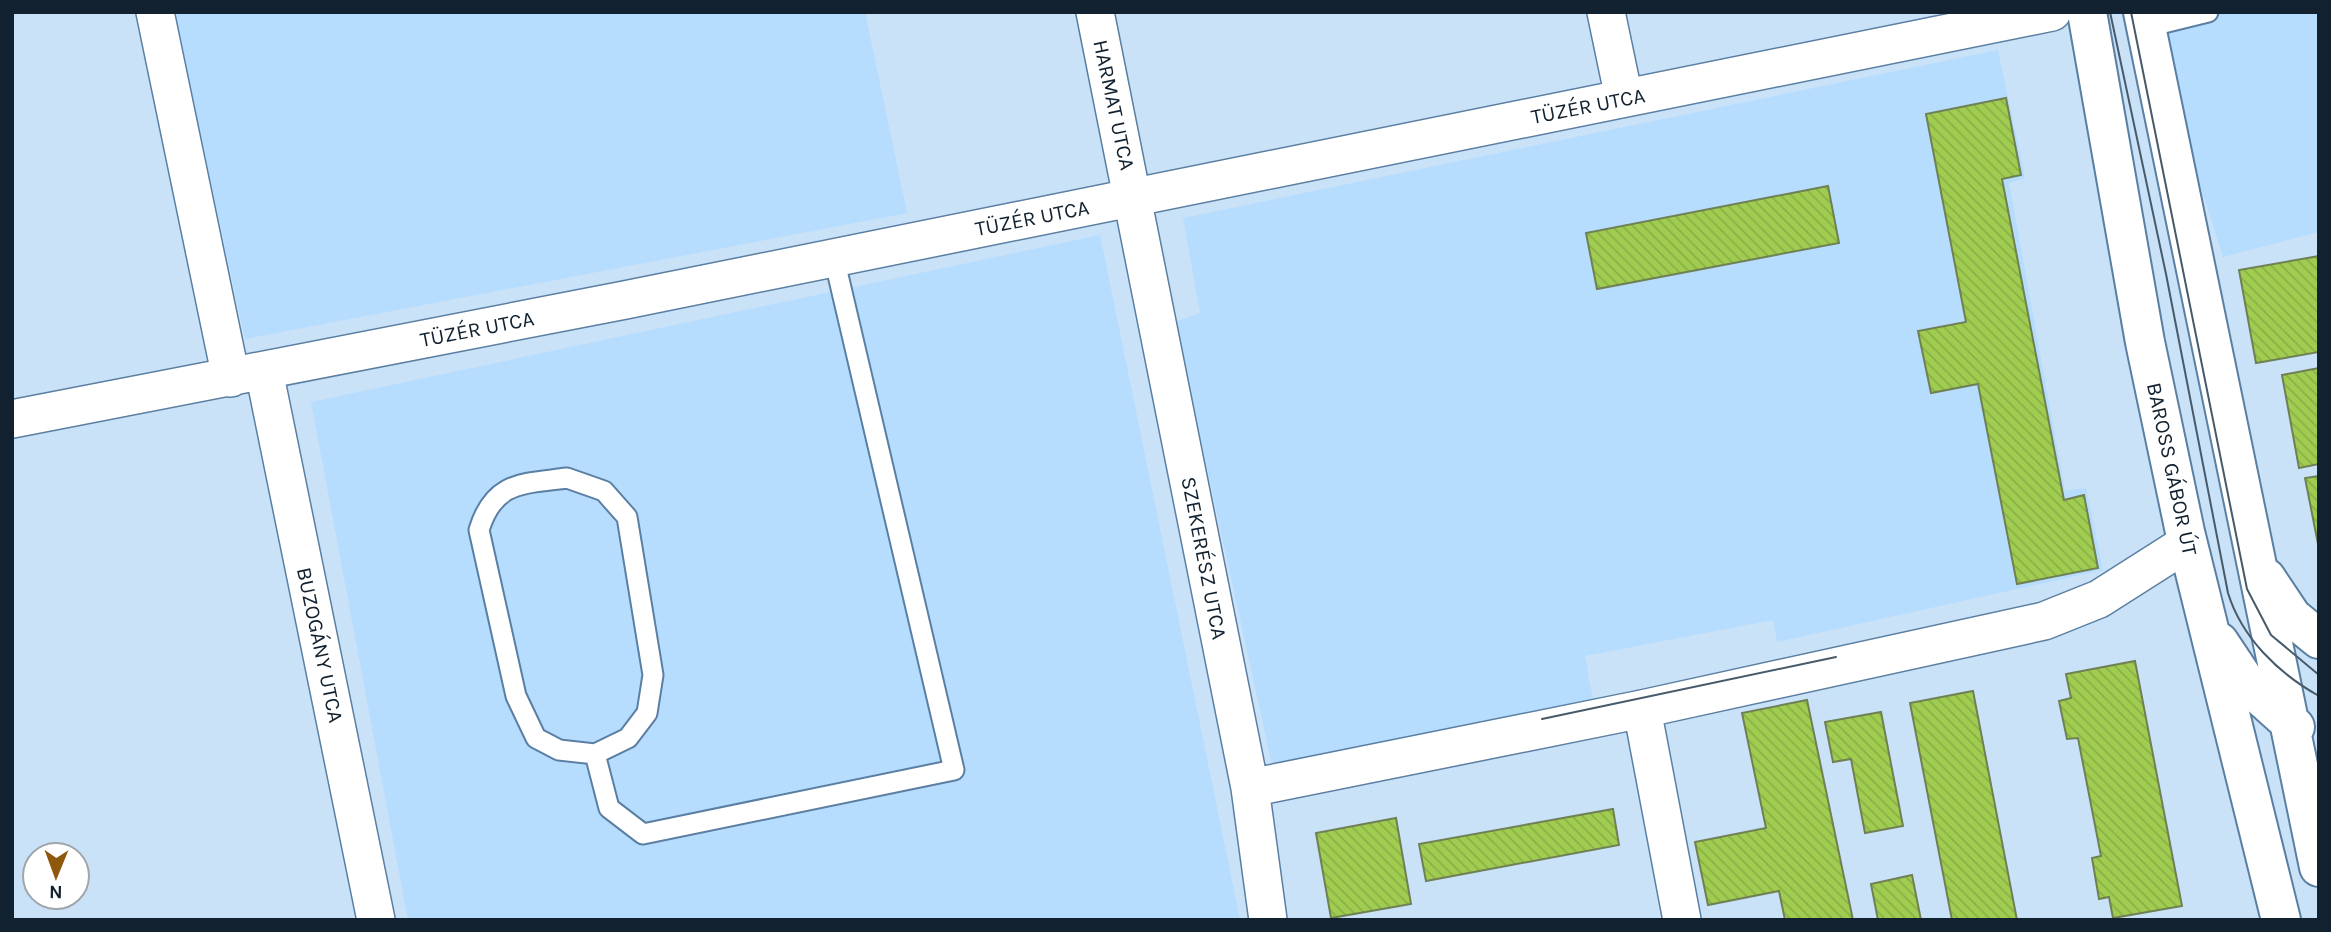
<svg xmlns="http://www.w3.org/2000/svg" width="2331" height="932" font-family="Karla,sans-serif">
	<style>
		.built { fill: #b6dcfe }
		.building { fill: url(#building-back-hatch); stroke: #6f8154; stroke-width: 2 }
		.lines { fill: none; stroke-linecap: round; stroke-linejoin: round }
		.lane-casing { stroke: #5a7fa2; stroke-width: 23 }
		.street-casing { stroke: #5a7fa2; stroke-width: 40 }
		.secondary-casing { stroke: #5a7fa2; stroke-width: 42 }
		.lane { stroke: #fff; stroke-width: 19 }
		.street { stroke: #fff; stroke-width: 37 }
		.secondary { stroke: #fff; stroke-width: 38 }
		.tram { stroke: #475a6a; stroke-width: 2 }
		.labels { text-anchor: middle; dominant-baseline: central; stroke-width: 7; stroke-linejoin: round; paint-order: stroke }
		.street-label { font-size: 21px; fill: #11212f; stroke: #fff }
	</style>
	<defs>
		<pattern id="building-back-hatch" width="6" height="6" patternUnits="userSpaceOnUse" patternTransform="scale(1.75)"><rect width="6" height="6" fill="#a0cd50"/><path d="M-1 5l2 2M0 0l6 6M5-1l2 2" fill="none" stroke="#89b046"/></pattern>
	</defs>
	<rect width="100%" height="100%" fill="#c9e2f8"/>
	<path class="built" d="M174,12H865L907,213L245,339Z
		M2145,12H2319V232L2223,257Z
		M1998,50L2025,178L2009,183L2065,491L2086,488L2103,570L1777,642L1773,620L1585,656L1593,700L1272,765L1175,322L1200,313L1183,218Z
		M1100,235L1240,920H408L311,402Z"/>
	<path class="building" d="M2006,98L2021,175L2002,179L2064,500L2084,495L2098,568L2017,584L1978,384L1931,393L1918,331L1966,322L1926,114Z
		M1828,186L1839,243L1597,289L1586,233Z
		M2319,256V352L2256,363L2239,270Z
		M2319,368V464L2299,468L2282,375Z
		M2319,476V549L2305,478Z
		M2135,661L2182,906L2113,918L2109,897L2099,899L2092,858L2101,856L2078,738L2067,739L2059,701L2071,698L2066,674Z
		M1973,691L2017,920H1952L1910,703Z
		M1807,700L1853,920H1785L1779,891L1708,905L1695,842L1766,828L1742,713Z
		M1881,712L1903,826L1865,833L1851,759L1833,762L1825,722Z
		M1613,809L1619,845L1426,881L1419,844Z
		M1396,818L1411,904L1331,918L1316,833Z
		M1912,875L1921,920H1878L1871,884Z"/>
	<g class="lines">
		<g class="lane-casing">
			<path id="lane" d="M2147,27L2208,12
				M567,478L604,491L627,517L653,675L647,713L628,738L595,754L559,750L536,738L516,696L479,530C494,481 522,484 567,478Z
				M595,754L609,808L643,834L954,770L834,258"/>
		</g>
		<g class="street-casing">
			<path id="street" d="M155,12L231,378
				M1095,12L1250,788L1268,920
				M1606,12L1624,98
				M264,371L376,920
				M12,419L625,300L2052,12
				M1642,709L1682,920
				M1250,788L1642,709L2044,621L2099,599L2187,543"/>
		</g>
		<g class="secondary-casing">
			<path id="secondary" d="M2087,12L2145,342L2185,532L2281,920
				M2143,12L2319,867
				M2266,578L2292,617L2319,639
				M2219,642L2247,684L2295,727"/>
		</g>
		<use href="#lane" class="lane"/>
		<use href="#street" class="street"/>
		<use href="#secondary" class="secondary"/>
		<path class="tram" d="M2110,12L2166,274L2228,593C2242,638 2278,673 2319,696
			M2131,12L2247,589L2271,635L2319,675
			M1542,719L1836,657"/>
	</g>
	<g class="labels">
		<g class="street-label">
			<text transform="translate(1114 105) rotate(78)">HARMAT UTCA</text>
			<text transform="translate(1588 106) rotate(-11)">TÜZÉR UTCA</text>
			<text transform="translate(1032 218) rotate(-11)">TÜZÉR UTCA</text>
			<text transform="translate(477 329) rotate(-11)">TÜZÉR UTCA</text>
			<text transform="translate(2172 469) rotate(78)">BAROSS GÁBOR ÚT</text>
			<text transform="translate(1204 558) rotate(79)">SZEKERÉSZ UTCA</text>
			<text transform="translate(320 645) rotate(78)">BUZOGÁNY UTCA</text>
		</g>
	</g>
	<rect width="2331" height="932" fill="none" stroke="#11212f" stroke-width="28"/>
	<g transform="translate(56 876) rotate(181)"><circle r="33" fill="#ffffff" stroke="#a0a6ac" stroke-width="2"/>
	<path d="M0-5L12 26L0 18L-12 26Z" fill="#8f580d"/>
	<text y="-10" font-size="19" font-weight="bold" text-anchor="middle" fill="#11212f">N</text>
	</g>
</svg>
